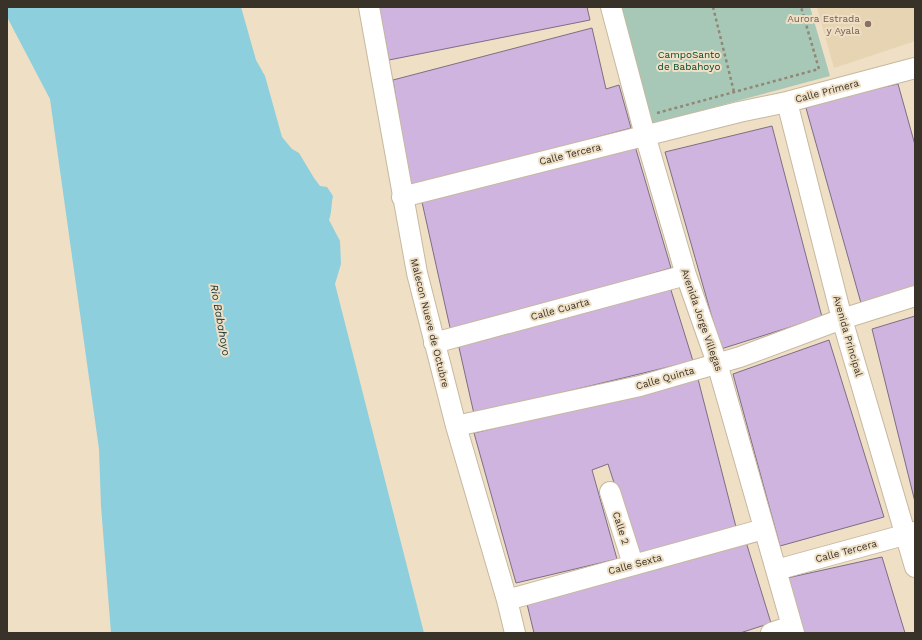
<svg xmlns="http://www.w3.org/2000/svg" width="922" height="640" font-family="'Work Sans',sans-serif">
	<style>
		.built { fill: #e6d4b3 }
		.green { fill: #a8c8b7 }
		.water { fill: #8dcfdc }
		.building { fill: #d0b4e0; stroke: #7c6e84 }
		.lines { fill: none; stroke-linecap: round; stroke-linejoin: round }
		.minor-casing { stroke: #c7b89f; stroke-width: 22 }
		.path { stroke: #918775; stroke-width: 2.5; stroke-dasharray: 3 3; stroke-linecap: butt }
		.minor { stroke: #fff; stroke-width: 20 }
		.education-dot { fill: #8d6e63; stroke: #eedfc5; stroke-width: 1.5 }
		.labels { text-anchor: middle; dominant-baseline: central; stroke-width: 4; stroke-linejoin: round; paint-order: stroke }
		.education-label { font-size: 10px; fill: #785e54; stroke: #eedfc5; text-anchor: end }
		.park-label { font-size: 10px; fill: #024a30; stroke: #eedfc5 }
		.street-label { font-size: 10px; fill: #383228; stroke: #eedfc5 }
		.water-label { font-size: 11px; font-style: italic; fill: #103137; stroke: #eedfc5 }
	</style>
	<rect width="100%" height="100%" fill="#eedfc5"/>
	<path class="built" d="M817,7H915V41L834,68Z"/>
	<path class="green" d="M619,7H810L830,76L651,124Z"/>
	<path class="water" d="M7,7H241L256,60L265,76L282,137L292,149L299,153L314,178L320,186L327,187L333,196C331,205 332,212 329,220L340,241L341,264L335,284L424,633H111L101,506L99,449L50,99L7,17Z"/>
	<path class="building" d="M379,7H587L590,20L389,60Z
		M592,28L606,89L619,85L631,128L410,188L393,80Z
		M898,84L915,145V286L861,303L806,108L832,98Z
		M772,126L822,317L721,349L665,152Z
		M635,146L671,268L451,332L422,202Z
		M670,287L693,361L474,414L458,343Z
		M915,316V502L872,329Z
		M829,340L884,517L780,546L733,374Z
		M698,379L736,527L637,554L608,464L592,470L617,559L516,583L474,433Z
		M746,542L771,623L740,633H534L527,604Z
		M882,557L905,633H803L787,578Z"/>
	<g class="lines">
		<g class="minor-casing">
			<path id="minor" d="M369,7L417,273L456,426L507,600L515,633
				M611,7L645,135L686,275L717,363L794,633
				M787,102L842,319L915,567
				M402,197L739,112L787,102L915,68
				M434,343L686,275
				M456,426L640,386L740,357L842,319L915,296
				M610,492L633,564
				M776,570L915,532
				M507,600L764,529
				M771,633L792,626"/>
		</g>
		<path class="path" d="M713,7L734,92
			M657,113L819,69L801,7"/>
		<use href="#minor" class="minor"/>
	</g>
	<circle class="education-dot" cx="868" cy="24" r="4"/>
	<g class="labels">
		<g class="education-label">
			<text x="860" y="18">Aurora Estrada<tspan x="860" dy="12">y Ayala</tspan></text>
		</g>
		<g class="park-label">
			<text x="689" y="54">CampoSanto<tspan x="689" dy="12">de Babahoyo</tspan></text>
		</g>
		<g class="street-label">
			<text transform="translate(827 91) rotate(-15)">Calle Primera</text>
			<text transform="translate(570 154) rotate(-14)">Calle Tercera</text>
			<text transform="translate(560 309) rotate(-15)">Calle Cuarta</text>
			<text transform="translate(702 320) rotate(71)">Avenida Jorge Villegas</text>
			<text transform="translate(430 323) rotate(76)">Malecon Nueve de Octubre</text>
			<text transform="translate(848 336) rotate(74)">Avenida Principal</text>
			<text transform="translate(665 378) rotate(-16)">Calle Quinta</text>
			<text transform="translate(621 528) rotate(72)">Calle 2</text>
			<text transform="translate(846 551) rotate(-15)">Calle Tercera</text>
			<text transform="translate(635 564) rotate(-15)">Calle Sexta</text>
		</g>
		<g class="water-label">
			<text transform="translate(220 320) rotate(80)">Rio Babahoyo</text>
		</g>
	</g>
	<rect width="922" height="640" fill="none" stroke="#383228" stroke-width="16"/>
</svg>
